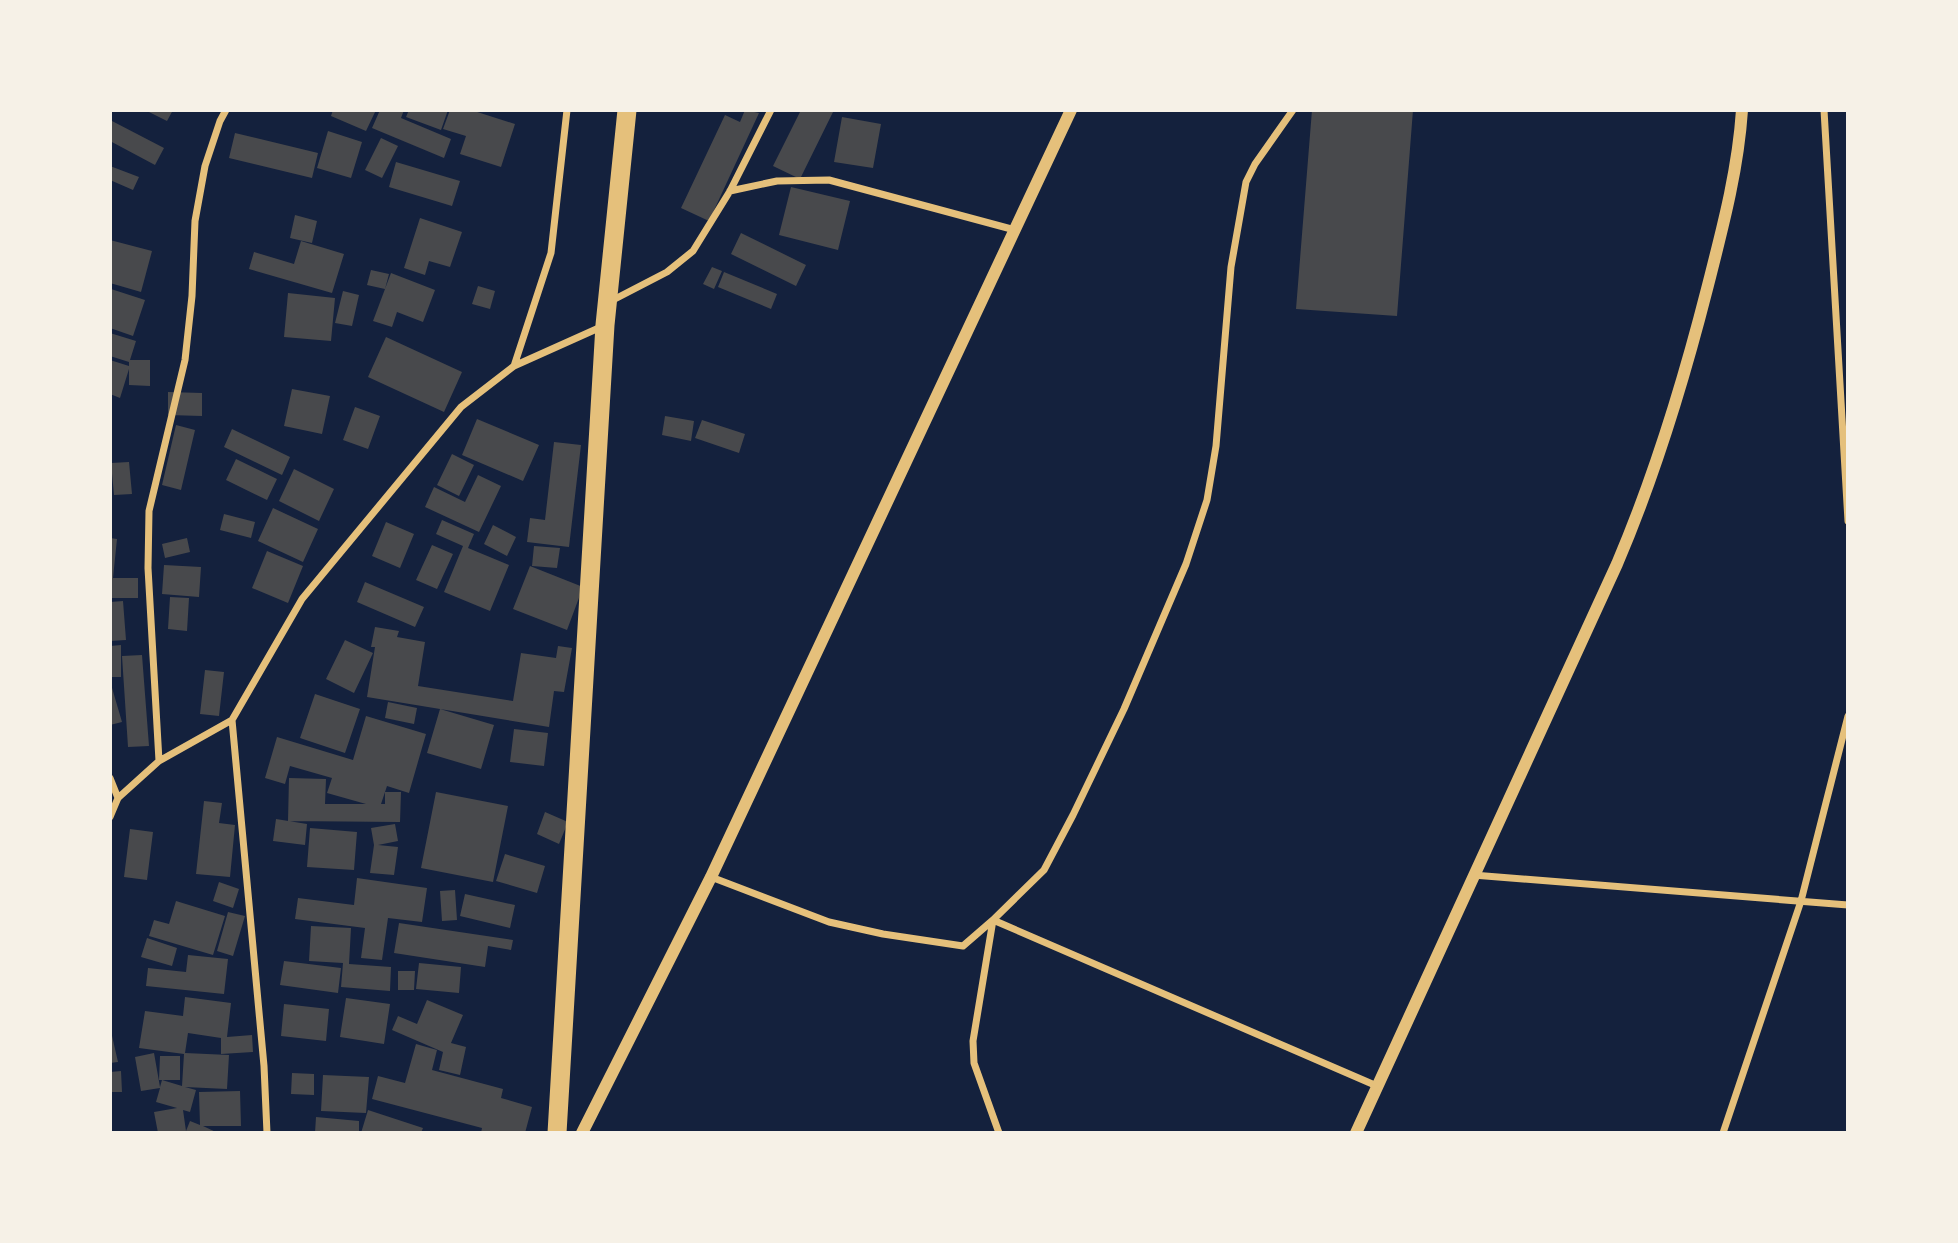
<svg xmlns="http://www.w3.org/2000/svg" width="1958" height="1243" font-family="'DM Sans',sans-serif">
	<style>
		.building { fill: #48494c }
		.lines { fill: none; stroke-linecap: round; stroke-linejoin: round }
		.minor { stroke: #e5c07b; stroke-width: 7 }
		.tertiary { stroke: #e5c07b; stroke-width: 12 }
		.trunk { stroke: #e5c07b; stroke-width: 19 }
	</style>
	<rect width="100%" height="100%" fill="#14213d"/>
	<path class="building" d="M145,110H173L167,121Z
		M333,110H376L366,131L331,116Z
		M380,110H404L401,118L451,139L444,158L372,128Z
		M409,110H448L441,130L406,117Z
		M450,110H471L515,124L501,167L460,154L466,136L443,129Z
		M745,110L759,113L709,221L681,208L725,115L740,122Z
		M801,110H829L833,112L800,179L773,166Z
		M1312,110H1413L1397,316L1296,309Z
		M842,117L881,124L873,168L834,162Z
		M112,121L164,148L155,165L110,141Z
		M328,131L362,142L351,178L317,168Z
		M235,133L318,153L312,178L229,158Z
		M381,138L398,146L382,178L365,170Z
		M396,162L460,181L452,206L389,187Z
		M110,166L139,177L133,190L110,180Z
		M791,187L850,201L838,250L779,235Z
		M295,215L317,221L312,243L290,238Z
		M420,218L462,232L450,267L429,261L425,275L404,268Z
		M741,233L806,265L796,286L731,254Z
		M110,240L152,251L141,292L110,283Z
		M301,241L344,254L332,293L249,269L254,252L294,264Z
		M712,267L722,271L714,289L703,284Z
		M371,270L389,274L385,289L367,285Z
		M724,272L777,294L771,309L718,287Z
		M391,273L435,290L423,322L397,312L392,327L373,321Z
		M478,286L495,291L490,309L472,304Z
		M111,289L145,300L133,336L110,328Z
		M343,291L359,295L352,326L335,323Z
		M288,293L335,298L331,341L284,337Z
		M110,333L136,341L130,360H150V386L129,385V369L120,398L110,394V360L129,366V362L110,356Z
		M386,337L462,372L444,412L368,377Z
		M292,389L330,396L322,434L284,426Z
		M168,392L202,393V416L168,415Z
		M355,407L380,416L368,449L343,440Z
		M665,416L694,421L691,441L662,435Z
		M477,419L539,445L523,481L462,455Z
		M702,420L745,434L739,453L695,438Z
		M176,425L195,430L181,490L162,485Z
		M232,429L290,457L282,475L224,447Z
		M554,442L581,445L569,547L527,542L530,518L545,520Z
		M452,454L474,465L459,496L437,485Z
		M236,459L277,479L267,500L226,480Z
		M129,462L132,494L114,495L111,463Z
		M294,469L334,489L319,521L279,501Z
		M478,475L501,486L479,532L425,507L434,487L465,502Z
		M273,508L318,529L303,562L258,541Z
		M224,514L255,522L251,538L220,530Z
		M442,520L474,534L468,548L509,565L490,611L444,592L463,546L436,534Z
		M386,522L414,534L400,568L372,556Z
		M493,525L516,537L507,556L484,544Z
		M110,538L117,539L113,578H138V598H110Z
		M187,538L190,552L165,558L162,544Z
		M432,545L453,554L437,589L416,580Z
		M534,546L560,548L557,568L532,566Z
		M267,551L303,566L288,603L252,588Z
		M164,565L201,567L199,597L162,594Z
		M530,566L583,587L567,630L513,609Z
		M365,582L424,607L415,627L357,602Z
		M170,597L189,598L187,631L168,629Z
		M123,601L126,640L110,641V602Z
		M375,627L399,631L397,637L425,642L418,686L513,701L521,653L556,658L558,646L572,648L564,692L554,691L549,727L367,697L375,647H371Z
		M345,640L373,653L354,693L326,679Z
		M121,645V677H110V646Z
		M142,655L149,746L128,747L122,656Z
		M205,670L224,672L219,716L200,714Z
		M110,681L122,722L110,725Z
		M315,694L360,709L345,753L300,738Z
		M388,702L417,708L414,724L385,718Z
		M440,709L494,725L481,769L427,753Z
		M366,716L426,734L409,793L387,786L381,804H385V792H401L400,822L288,821L289,778L326,779L325,804H366L327,793L332,778L290,766L285,784L265,778L277,737L353,760Z
		M514,729L548,733L544,766L510,762Z
		M436,792L508,806L493,882L421,868Z
		M204,801L222,803L219,823L235,825L230,877L196,874Z
		M545,812L568,822L559,844L537,834Z
		M276,819L307,824L305,845L273,841Z
		M395,824L398,841L378,845L398,847L394,875L370,873L374,845L371,828Z
		M310,828L357,832L354,870L307,867Z
		M130,829L153,832L147,880L124,877Z
		M505,854L545,866L537,893L496,881Z
		M357,878L427,888L422,922L388,918L382,960L361,958L365,928L295,919L298,898L354,905Z
		M219,882L239,889L233,908L213,901Z
		M455,890L457,920L442,921L440,891Z
		M465,894L515,905L510,928L460,916Z
		M176,901L225,916L213,955L149,936L154,920L169,924Z
		M228,912L245,916L233,956L217,951Z
		M399,923L513,940L511,950L488,946L485,967L394,953Z
		M311,926L351,928L349,964L391,967L390,991L341,987L343,963L309,961Z
		M147,938L177,948L172,966L141,957Z
		M188,955L228,959L224,994L146,986L148,968L186,972Z
		M284,961L341,968L338,993L280,985Z
		M419,963L461,967L459,993L416,989Z
		M398,971H415L414,990H398Z
		M185,997L231,1003L227,1037L252,1035L253,1052L221,1054V1038L188,1033L185,1053L229,1055L227,1089L185,1087L196,1090L190,1112L183,1110L186,1131L190,1121L200,1125L199,1092L240,1091L241,1126H203L218,1133H158L154,1112L177,1108L156,1102L160,1088L141,1091L135,1057L154,1053L160,1087L162,1080L182,1086L184,1054L139,1048L145,1011L183,1016Z
		M346,998L390,1004L384,1044L340,1037Z
		M427,1000L463,1015L451,1043L466,1047L460,1075L439,1070L443,1052L392,1030L398,1016L417,1024Z
		M284,1004L329,1009L326,1041L281,1036Z
		M110,1027L118,1062L110,1063Z
		M416,1044L437,1050L432,1070L503,1089L501,1098L532,1107L525,1133H481L482,1128L372,1099L378,1076L405,1083Z
		M160,1056H180V1080H159Z
		M121,1071L122,1092H110V1072Z
		M292,1073L314,1074V1095L291,1094Z
		M323,1075L369,1077L366,1113L321,1111Z
		M368,1110L423,1128L421,1133H361Z
		M316,1117L359,1121V1133H315Z"/>
	<g class="lines">
		<path class="minor" d="M1824,110L1848,521
			M730,191L777,181L829,180L1015,230
			M611,301L667,272L693,251L730,191L771,110
			M514,366L551,253L567,110
			M232,720L264,1066L267,1133
			M159,761L148,568L149,511L185,360L192,296L195,221L205,166L220,121L226,110
			M110,778L118,798
			M110,817L118,798L159,761L232,720L302,599L461,407L514,366L601,327
			M1473,875L1848,905
			M711,877L829,922L883,934L963,946L993,920L1377,1086
			M999,1133L974,1063L973,1041L993,920L1044,870L1073,815L1124,709L1186,564L1207,500L1216,446L1231,267L1246,182L1255,164L1293,110
			M1723,1133L1801,901L1848,716"/>
		<path class="tertiary" d="M582,1133L711,877L1071,110
			M1356,1133L1617,564C1655,475 1683,383 1707,289C1722,230 1738,171 1742,110"/>
		<path class="trunk" d="M557,1133L605,325L627,110"/>
	</g>
	<rect width="1958" height="1243" fill="none" stroke="#f6f1e7" stroke-width="224"/>
</svg>
